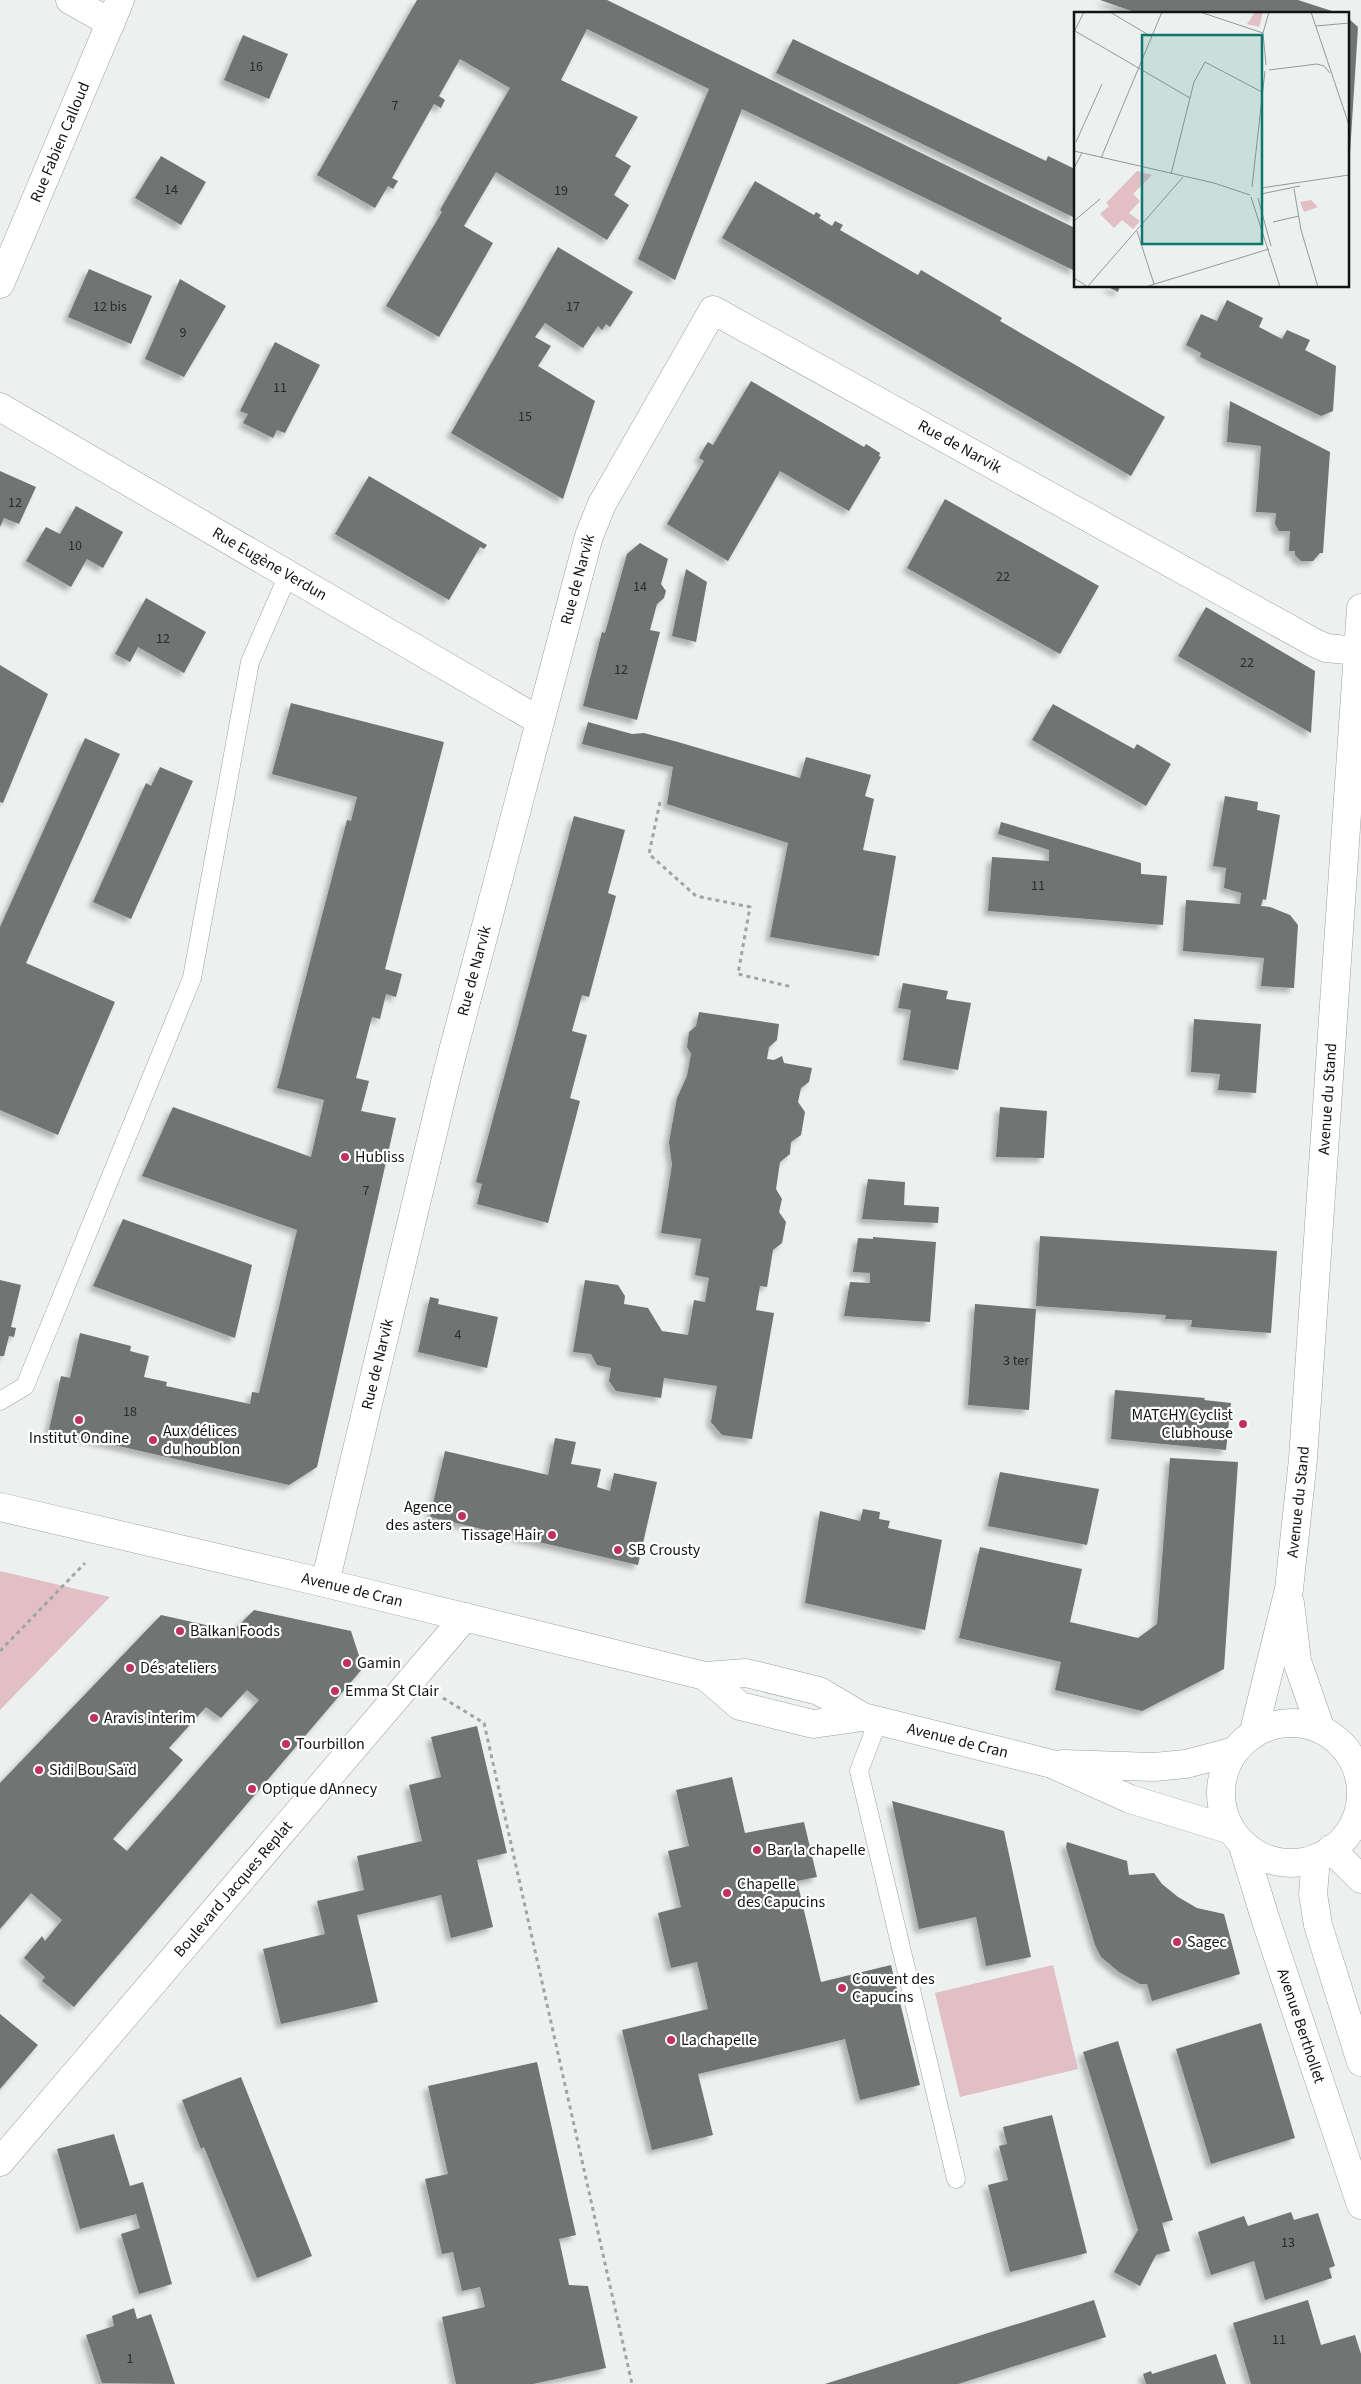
<svg xmlns="http://www.w3.org/2000/svg" width="1361" height="2384" font-family="'Source Sans 3',sans-serif">
	<style>
		.green { fill: #e2bec5 }
		.building { fill: #707473; fill-rule: evenodd; filter: url(#shadow) }
		.lines { fill: none; stroke-linecap: round; stroke-linejoin: round }
		.lane-casing { stroke: #9ca09f; stroke-width: 19 }
		.street-casing { stroke: #9ca09f; stroke-width: 29 }
		.secondary-casing { stroke: #9ca09f; stroke-width: 29 }
		.path { stroke: #a0a4a3; stroke-width: 3; stroke-dasharray: 4 4; stroke-linecap: butt }
		.lane { stroke: #fff; stroke-width: 18 }
		.street { stroke: #fff; stroke-width: 28 }
		.secondary { stroke: #fff; stroke-width: 28 }
		.poi-dot { fill: #bf3161; stroke: #fff; stroke-width: 2 }
		.labels { text-anchor: middle; dominant-baseline: central; stroke-width: 4.5; stroke-linejoin: round; paint-order: stroke }
		.number-label { font-size: 14px; fill: #2a2b2b }
		.street-label { font-size: 16px; fill: #121313; stroke: #fff }
		.poi-label { font-size: 16px; fill: #121313; stroke: #fff; text-anchor: start }
		.inset-road { fill: none; stroke: #959898; stroke-width: 1 }
		.view { fill: #0f766e; fill-opacity: 0.15; stroke: #0f766e; stroke-width: 2.5 }
		.inset-edge { fill: none; stroke: #121313; stroke-width: 2.5 }
	</style>
	<defs>
		<filter id="shadow"><feDropShadow dx="-4.5" dy="4.5" stdDeviation="2.5" flood-color="#0004"/></filter>
	</defs>
	<rect width="100%" height="100%" fill="#ecf1f0"/>
	<path class="green" d="M0,1571L110,1597L0,1710Z
		M1053,1965L1078,2069L960,2097L935,1993Z"/>
	<path class="building" d="M417,0H607L1075,228V271L742,109L675,280L638,259L709,89L587,29L561,80L638,117L615,156L631,166L614,195L629,205L607,240L496,172L464,226L493,243L439,337L386,306L442,212L440,210L510,88L460,59L439,96L445,100L441,108L434,104L392,178L398,181L393,189L388,186L375,208L317,175Z
		M1100,0H1298L1338,13L1140,14Z
		M1347,17L1358,27L1349,169H1347Z
		M243,35L288,54L269,99L224,80Z
		M793,39L1046,161L1048,156L1075,169V218L776,73Z
		M161,156L206,182L181,225L135,198Z
		M755,181L814,215L816,212L821,215L819,218L832,226L835,221L843,225L840,230L918,275L921,270L1002,318L1000,321L1165,417L1131,476L722,238Z
		M558,247L633,292L610,327L606,324L602,330L598,326L583,348L545,323L535,337L551,346L538,366L595,401L563,499L451,433Z
		M89,269L152,296L131,344L68,317Z
		M180,279L226,306L184,377L145,359Z
		M1106,286H1120L1118,292Z
		M1227,300L1263,318L1259,327L1282,339L1287,330L1310,340L1305,350L1336,366L1333,411L1321,416L1200,357L1201,353L1186,345L1201,314L1217,321Z
		M275,342L320,365L285,433L277,430L273,438L243,423L248,414L240,411Z
		M751,381L864,447L866,444L874,449L880,453L879,456L881,457L849,511L780,471L728,561L667,524L704,461L699,458L704,448L708,442L713,445Z
		M1230,401L1330,452L1323,553H1320L1313,561H1301L1295,555V551H1289L1290,531H1279L1275,524L1276,513L1256,512L1261,446L1227,442Z
		M0,471L36,487L19,524L4,518L0,527Z
		M369,476L487,545L484,549L480,547L449,600L335,534Z
		M945,499L1099,586L1060,654L907,568Z
		M76,506L123,532L103,568L87,559L71,587L26,561L46,527L60,534Z
		M640,543L668,559L661,584L666,591L664,598L657,604L650,630L660,632L637,720L583,706L602,632L605,633L627,554Z
		M686,569L707,582L696,642L672,636Z
		M146,598L206,632L184,673L138,647L130,662L115,654Z
		M1206,607L1315,671L1311,733L1178,656Z
		M0,665L48,694L3,803L0,802Z
		M291,703L444,742L385,969L402,974L396,997L386,994L380,1019L372,1017L356,1078L369,1081L361,1111L396,1118L317,1467L289,1485L49,1430L61,1376L70,1378L80,1333L131,1346L130,1351L149,1356L144,1377L167,1382L166,1386L250,1404L252,1392L259,1393L297,1230L142,1176L173,1107L311,1157L324,1100L277,1088L347,820L351,821L357,797L272,774Z
		M1053,704L1134,749L1137,744L1171,764L1146,806L1032,740Z
		M588,722L632,734L644,733L678,742L800,778L806,757L871,775L865,796L874,799L863,850L896,856L879,956L770,937L788,843L667,804L673,767L582,744Z
		M85,738L120,754L26,963L115,1002L58,1135L0,1110V927Z
		M160,767L193,781L131,919L93,902L146,783L151,786Z
		M1225,796L1258,802L1257,810L1280,815L1266,900L1263,899L1261,906L1270,907L1290,915L1298,925L1294,988L1261,986L1264,958L1183,951L1186,900L1240,904L1241,893L1224,888L1226,868L1213,866Z
		M574,816L625,830L608,893L616,896L589,997L582,995L572,1031L587,1035L570,1098L580,1101L548,1223L477,1204L482,1184L476,1182Z
		M1001,822L1141,863V874L1167,876L1163,925L988,911L992,857L1049,861V850L998,834Z
		M903,983L948,991L946,999L971,1003L958,1070L903,1060L911,1010L898,1008Z
		M699,1012L779,1024L777,1040L769,1047L767,1059L774,1060L782,1056L784,1063L812,1068L809,1082L801,1088L798,1102L805,1112L801,1135L791,1142L790,1154L780,1162L776,1189L782,1199L779,1212L786,1222L782,1243L773,1250L767,1287L760,1286L756,1310L774,1313L752,1439L722,1435L711,1422L717,1386L664,1378L661,1398L616,1391L609,1381L611,1368L597,1365L591,1354L573,1352L585,1280L618,1285L625,1296L624,1304L648,1308L662,1331L688,1335L694,1300L705,1302L709,1278L695,1275L701,1239L661,1233L672,1165L669,1142L677,1098L687,1076L691,1054L687,1047L689,1032L696,1026Z
		M1194,1019L1261,1024L1256,1093L1218,1090L1220,1074L1191,1072Z
		M1000,1107L1047,1111L1044,1158L996,1157Z
		M868,1179L905,1182L904,1205L939,1207L938,1223L862,1219Z
		M123,1219L252,1265L235,1338L93,1286Z
		M1040,1236L1277,1251L1271,1333L1191,1327L1192,1320L1165,1319L1166,1315L1036,1306Z
		M873,1237L936,1242L930,1322L844,1316L850,1282L870,1283V1273L853,1272L858,1238L873,1239Z
		M0,1280L21,1285L11,1327L16,1328L14,1337L9,1336L4,1356H0Z
		M430,1297L439,1299L438,1304L498,1317L487,1368L418,1352Z
		M975,1304L1036,1309L1029,1410L968,1405Z
		M1115,1390L1205,1398L1204,1400L1231,1403L1226,1450L1111,1439Z
		M555,1438L576,1442L571,1464L601,1469L597,1487L610,1491L614,1473L657,1482L638,1565L430,1517L445,1451L548,1475Z
		M1170,1458L1238,1462L1224,1669L1142,1711L1055,1690L1061,1662L959,1638L980,1547L1082,1569L1070,1622L1138,1638L1157,1624Z
		M1000,1472L1099,1489L1087,1545L988,1526Z
		M863,1509L880,1512L879,1519L890,1521L888,1528L942,1540L925,1630L805,1603L820,1511L860,1521Z
		M254,1610L351,1631L363,1668L74,2007L42,1981L45,1977L24,1958L42,1936L45,1941L62,1920L31,1893L0,1929V1783L161,1615L233,1631ZM247,1690L259,1700L127,1851L113,1839L183,1760L169,1748L206,1707L221,1718Z
		M477,1726L507,1853L477,1860L493,1927L451,1938L441,1895L357,1915L378,2002L281,2024L263,1949L325,1934L317,1901L364,1890L357,1856L422,1841L409,1785L441,1777L431,1737Z
		M732,1777L745,1833L804,1822L817,1877L797,1881L821,1982L891,1965L920,2085L860,2100L845,2039L698,2074L713,2135L652,2150L622,2030L708,2009L697,1962L671,1968L658,1913L681,1907L668,1851L689,1846L676,1790Z
		M892,1801L1004,1831L1031,1957L986,1966L976,1917L919,1929Z
		M1067,1842L1127,1861L1129,1875L1154,1873L1162,1884L1178,1897L1197,1908L1224,1914L1240,1974L1152,2001L1147,1984H1140L1119,1972L1101,1957L1095,1945L1066,1847Z
		M0,2014L38,2045L0,2089Z
		M1261,2023L1295,2138L1211,2164L1176,2049Z
		M1118,2041L1173,2220L1162,2223L1170,2251L1156,2255L1140,2286L1114,2272L1138,2230L1083,2052Z
		M537,2062L576,2235L559,2239L569,2285L588,2286L606,2368L533,2384H456L442,2317L485,2307L480,2287L462,2291L453,2252L442,2254L425,2179L448,2174L428,2086Z
		M241,2077L312,2256L257,2278L204,2147L201,2149L182,2100Z
		M1052,2115L1087,2253L1010,2272L988,2185L1008,2180L999,2146L1007,2144L1003,2127Z
		M114,2134L130,2186L143,2182L172,2284L139,2294L121,2234L140,2228L136,2214L80,2229L57,2149Z
		M1291,2212L1294,2220L1318,2213L1335,2266L1329,2268L1332,2278L1265,2300L1254,2261L1211,2275L1198,2232L1244,2216L1248,2226Z
		M1094,2300L1106,2337L958,2384H825Z
		M1308,2300L1321,2345L1355,2335L1361,2354V2384H1251L1233,2323Z
		M134,2308L137,2319L151,2314L175,2384L102,2383L86,2335L114,2326L112,2316Z
		M1216,2354L1226,2384H1146L1143,2374L1151,2371L1152,2374Z"/>
	<g class="lines">
		<g class="lane-casing">
			<path id="lane" d="M0,1401L25,1386L192,978L250,662L288,575
				M878,1721L859,1771L956,2179"/>
		</g>
		<g class="street-casing">
			<g id="street">
				<path d="M70,0L111,23"/>
				<path id="s1" d="M0,284L120,0"/>
				<path id="s2" d="M0,407L540,721"/>
				<path id="s3" d="M325,1583L448,1070L589,536L602,504L713,310L1315,643L1326,648L1358,651"/>
				<path d="M1331,1849L1361,1879"/>
				<path id="s4" d="M0,2162L465,1617"/>
			</g>
		</g>
		<g class="secondary-casing">
			<g id="secondary">
				<path id="s5" d="M0,1507L325,1583L705,1676L746,1673L819,1691L863,1717L1052,1764L1130,1799L1231,1830"/>
				<path d="M1290,1603L1297,1661L1321,1730"/>
				<path d="M705,1676L740,1706L813,1724L863,1717"/>
				<circle cx="1291" cy="1793" r="70"/>
				<path id="s6" d="M1253,1735L1289,1589L1303,1459L1361,608"/>
				<path d="M1063,1764L1154,1767L1186,1764L1235,1751"/>
				<path id="s7" d="M1243,1846L1266,1921L1361,2205"/>
				<path d="M1316,1858L1313,1894L1318,1925L1361,2062"/>
			</g>
		</g>
		<path class="path" d="M660,802L649,854L696,896L750,907L738,974L792,987
			M0,1651L85,1563
			M443,1698L484,1723L632,2384"/>
		<use href="#lane" class="lane"/>
		<use href="#street" class="street"/>
		<use href="#secondary" class="secondary"/>
	</g>
	<g class="poi-dot">
		<circle cx="345" cy="1157" r="5"/>
		<circle cx="79" cy="1420" r="5"/>
		<circle cx="1243" cy="1424" r="5"/>
		<circle cx="153" cy="1440" r="5"/>
		<circle cx="462" cy="1516" r="5"/>
		<circle cx="552" cy="1535" r="5"/>
		<circle cx="618" cy="1550" r="5"/>
		<circle cx="180" cy="1631" r="5"/>
		<circle cx="347" cy="1663" r="5"/>
		<circle cx="130" cy="1668" r="5"/>
		<circle cx="335" cy="1691" r="5"/>
		<circle cx="94" cy="1718" r="5"/>
		<circle cx="286" cy="1744" r="5"/>
		<circle cx="39" cy="1770" r="5"/>
		<circle cx="252" cy="1789" r="5"/>
		<circle cx="757" cy="1850" r="5"/>
		<circle cx="727" cy="1893" r="5"/>
		<circle cx="1177" cy="1942" r="5"/>
		<circle cx="842" cy="1988" r="5"/>
		<circle cx="671" cy="2040" r="5"/>
	</g>
	<g class="labels">
		<g class="number-label">
			<text x="256" y="67">16</text>
			<text x="395" y="106">7</text>
			<text x="171" y="190">14</text>
			<text x="561" y="191">19</text>
			<text x="110" y="307">12 bis</text>
			<text x="573" y="307">17</text>
			<text x="183" y="333">9</text>
			<text x="280" y="388">11</text>
			<text x="525" y="417">15</text>
			<text x="15" y="503">12</text>
			<text x="75" y="546">10</text>
			<text x="1003" y="577">22</text>
			<text x="640" y="587">14</text>
			<text x="163" y="639">12</text>
			<text x="1247" y="663">22</text>
			<text x="621" y="670">12</text>
			<text x="1038" y="886">11</text>
			<text x="366" y="1191">7</text>
			<text x="458" y="1335">4</text>
			<text x="1016" y="1361">3 ter</text>
			<text x="130" y="1412">18</text>
			<text x="1288" y="2243">13</text>
			<text x="1279" y="2340">11</text>
			<text x="130" y="2359">1</text>
		</g>
		<g class="street-label">
			<text stroke="none"><textPath href="#s1" startOffset="154">Rue Fabien Calloud</textPath></text>
			<text stroke="none"><textPath href="#s3" startOffset="1620">Rue de Narvik</textPath></text>
			<text stroke="none"><textPath href="#s2" startOffset="312">Rue Eugène Verdun</textPath></text>
			<text stroke="none"><textPath href="#s3" startOffset="1035">Rue de Narvik</textPath></text>
			<text stroke="none"><textPath href="#s3" startOffset="630">Rue de Narvik</textPath></text>
			<text stroke="none"><textPath href="#s6" startOffset="642">Avenue du Stand</textPath></text>
			<text stroke="none"><textPath href="#s3" startOffset="225">Rue de Narvik</textPath></text>
			<text stroke="none"><textPath href="#s6" startOffset="238">Avenue du Stand</textPath></text>
			<text stroke="none"><textPath href="#s5" startOffset="362">Avenue de Cran</textPath></text>
			<text stroke="none"><textPath href="#s5" startOffset="990">Avenue de Cran</textPath></text>
			<text stroke="none"><textPath href="#s4" startOffset="359">Boulevard Jacques Replat</textPath></text>
			<text stroke="none"><textPath href="#s7" startOffset="189">Avenue Berthollet</textPath></text>
		</g>
		<g class="poi-label">
			<text x="355" y="1157">Hubliss</text>
			<text x="1233" y="1415" text-anchor="end">MATCHY Cyclist<tspan x="1233" dy="18">Clubhouse</tspan></text>
			<text x="163" y="1431">Aux délices<tspan x="163" dy="18">du houblon</tspan></text>
			<text x="79" y="1438" text-anchor="middle">Institut Ondine</text>
			<text x="452" y="1507" text-anchor="end">Agence<tspan x="452" dy="18">des asters</tspan></text>
			<text x="542" y="1535" text-anchor="end">Tissage Hair</text>
			<text x="628" y="1550">SB Crousty</text>
			<text x="190" y="1631">Balkan Foods</text>
			<text x="357" y="1663">Gamin</text>
			<text x="140" y="1668">Dés ateliers</text>
			<text x="345" y="1691">Emma St Clair</text>
			<text x="104" y="1718">Aravis interim</text>
			<text x="296" y="1744">Tourbillon</text>
			<text x="49" y="1770">Sidi Bou Saïd</text>
			<text x="262" y="1789">Optique dAnnecy</text>
			<text x="767" y="1850">Bar la chapelle</text>
			<text x="737" y="1884">Chapelle<tspan x="737" dy="18">des Capucins</tspan></text>
			<text x="1187" y="1942">Sagec</text>
			<text x="852" y="1979">Couvent des<tspan x="852" dy="18">Capucins</tspan></text>
			<text x="681" y="2040">La chapelle</text>
		</g>
	</g>
	<g transform="translate(1074 12)">
		<rect width="275" height="275" fill="#ecf1f0"/>
		<path d="M181,0H189L185,15L173,12ZM63,159L78,163L59,182L66,189L55,201L66,209L59,217L48,208L40,216L26,202L35,194L32,191ZM237,188L244,195L230,200L226,190Z" fill="#e2bec5"/>
		<path class="inset-road" d="M36,0L78,25M126,0L189,21M237,0L275,113M242,14L275,11M1,19L116,86M0,20L10,0M192,53L189,21L195,0M195,58L243,52L250,54L256,61M2,130L28,72M0,139L140,171L176,183M27,146L88,0M0,156L8,141M97,162L120,70L131,50L188,80M178,175L191,59M187,176L275,163M220,177L227,218L244,275M187,182L226,174M177,185L206,275M184,186L197,234M0,209L26,187M199,210L225,204M63,219L80,272M0,266L14,275M14,274L109,165M71,275L195,237"/>
		<path class="view" d="M68,23H188V232H68Z"/>
		<rect width="275" height="275" class="inset-edge"/>
	</g>
</svg>
